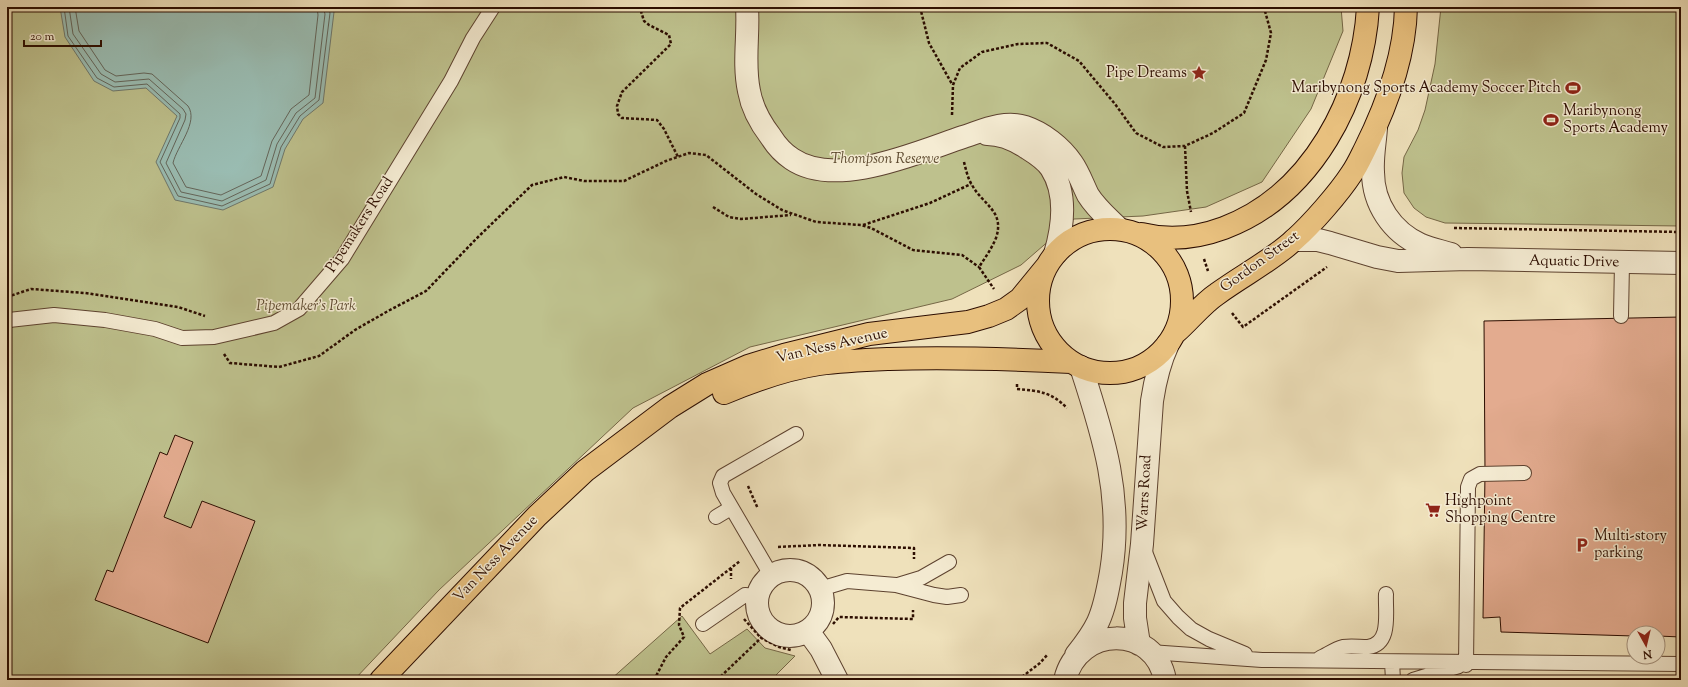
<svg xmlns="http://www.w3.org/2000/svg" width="1688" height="687" font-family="'Sorts Mill Goudy',serif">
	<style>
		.green { fill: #bec18d; stroke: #756746 }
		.water { fill: #9abdb3; stroke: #6e776b }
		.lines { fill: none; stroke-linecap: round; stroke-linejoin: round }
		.shore { stroke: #63655a; stroke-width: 1 }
		.building { fill: #e3ab8f; stroke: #2c0d00 }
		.lane-casing { stroke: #5d422f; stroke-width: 16 }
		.street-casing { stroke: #5d422f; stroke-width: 24 }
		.primary-casing { stroke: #2c0d00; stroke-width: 24 }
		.path { stroke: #2c0d00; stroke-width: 2.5; stroke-dasharray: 3 2; stroke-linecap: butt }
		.lane { stroke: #f5ecd3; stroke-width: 14 }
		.street { stroke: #f5ecd3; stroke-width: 22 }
		.primary { stroke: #e8c07e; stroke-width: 22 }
		.labels { text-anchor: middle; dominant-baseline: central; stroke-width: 3; stroke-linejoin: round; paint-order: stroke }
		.poi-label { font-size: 15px; fill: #2c0d00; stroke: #f5ecd3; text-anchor: start }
		.park-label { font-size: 15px; font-style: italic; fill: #5f4c31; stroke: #f5ecd3 }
		.street-label { font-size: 15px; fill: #2c0d00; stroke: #f5ecd3 }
	</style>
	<rect width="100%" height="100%" fill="#efe1bb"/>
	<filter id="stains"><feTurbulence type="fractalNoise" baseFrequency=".005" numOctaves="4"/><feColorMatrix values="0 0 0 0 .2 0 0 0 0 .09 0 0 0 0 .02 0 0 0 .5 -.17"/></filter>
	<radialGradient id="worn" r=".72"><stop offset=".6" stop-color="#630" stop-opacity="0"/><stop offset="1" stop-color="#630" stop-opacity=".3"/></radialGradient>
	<path class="green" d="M7,7H1341L1343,31L1311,109L1262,182L1206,207L1143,216L1074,219L1021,265L952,299L750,347L633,408L439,590L354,680H7Z
		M1441,7H1681V226L1445,223L1426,217L1414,208L1404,193L1402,173L1404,157L1418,130L1425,110L1435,64Z
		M682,616L710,654L747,629L765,648L795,656L771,680H610Z"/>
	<path class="water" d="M60,7H331L334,12L323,103L303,119L285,149L273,187L223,210L175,200L156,162L177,116L146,88L113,91L94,81L65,37Z"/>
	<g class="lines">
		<path class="shore" d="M64,7L68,36L97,78L114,87L147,84L180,114V118L160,162L178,196L222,206L270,184L281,147L300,116L319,100L330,13L328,7
			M69,7L73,34L101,74L115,82L149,79L183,109L186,114L185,120L166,163L181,192L222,201L266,180L277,144L296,113L315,98L325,14L323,7
			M75,7L79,31L105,70L116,76L144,73L152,74L188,106C199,122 177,146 173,163L186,187L221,195L261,176L272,141L291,109L309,95L318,15L317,7"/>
	</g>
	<path class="building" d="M1681,317V637L1658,636V633H1634V636L1501,632L1500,617L1483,618L1485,473L1484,321Z
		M175,435L193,442L164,517L191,528L202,501L255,521L208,643L95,600L107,570L113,572L160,452L167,455Z"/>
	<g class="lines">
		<g class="lane-casing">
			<path id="lane" d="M1621,316L1622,263
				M7,322L9,320L54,315L105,320L155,329L182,338L214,337L274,323L299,309L342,259L451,81L473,38L493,7
				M716,517L731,508
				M1143,547L1164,601L1178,617L1191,629L1209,639L1245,654
				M771,575L723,493L720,483L723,476L796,434
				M898,585L921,578L949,562
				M820,589L847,581L896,585L934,595L947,597L961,595
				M703,624L745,595L757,596
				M1150,652L1262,660L1681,664
				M1320,658C1327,655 1335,649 1343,647C1351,646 1359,647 1368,647C1392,644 1385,612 1386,594
				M1392,662L1393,680
				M1466,665L1468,487L1471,479L1480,474L1524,473
				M1413,680L1459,666"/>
		</g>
		<g class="street-casing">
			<path id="street" d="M747,7C749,35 743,63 749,91C752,108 761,124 771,137C776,145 783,153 792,159C836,189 918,152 963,137C982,131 1004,120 1025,127C1043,133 1061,147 1072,163C1079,173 1083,185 1088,195C1096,208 1108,218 1119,229
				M1376,128C1375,143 1372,157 1373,172C1373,204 1392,232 1421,245C1431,249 1441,251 1451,254
				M987,134C1002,134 1015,140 1027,148C1035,153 1045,159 1051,168C1067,193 1063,227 1055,254
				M1294,240H1318L1330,243L1377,257L1398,261L1468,259L1681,263
				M757 603a33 33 0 1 1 66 0a33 33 0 1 1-66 0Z
				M808,631L821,649L837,680
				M1139,644L1135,618V603L1142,544L1152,401C1155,381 1159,363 1168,344
				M1076,655C1084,645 1092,635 1098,622C1105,607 1108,589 1111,572C1123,498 1104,437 1081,367
				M1065,680C1078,625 1155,624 1165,680"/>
		</g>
		<g class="primary-casing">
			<path id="primary" d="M1038 301a72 72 0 1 1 144 0a72 72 0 1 1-144 0Z
				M1141,234C1169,241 1197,238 1224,228C1312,195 1363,97 1368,7
				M1175,333C1189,321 1202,304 1217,294C1243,275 1271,261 1294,240C1312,224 1339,193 1352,173C1357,166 1361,157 1365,149C1387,105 1405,57 1406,7
				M724,393C755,380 786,369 819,364C842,361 866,360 889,359C950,357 1010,359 1071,362
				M381,680L537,516L585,471L670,407L707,384L748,366L784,355L869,334L968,322L989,316L1006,309L1020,299L1047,266"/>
		</g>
		<path class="path" d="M642,7L640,8L644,21L649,25L669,35L671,44L622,92L617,106L618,114L622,118L657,120L664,129L678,157
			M920,7L929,43L952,84
			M952,115L953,85L960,68L982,52L1018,44L1047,43L1079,61L1115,104L1136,133L1163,147L1185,146L1213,133L1244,113L1266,60L1271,33L1265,11L1259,7
			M1185,146L1187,191L1191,212
			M964,162C966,170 968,179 972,185C983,205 1005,211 996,238C992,248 985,258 979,267L994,289
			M713,207L729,217L741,219L791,215
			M863,225L930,203L971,184
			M1454,228L1681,232
			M1204,259L1208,271
			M7,297L31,289L85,293L178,307L205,316
			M1232,313L1243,327L1327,267
			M224,354L230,363L279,367L319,356L355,330L388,311L426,291L476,239L532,185L564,177L584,181H624L666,161L689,153L706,155L756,194L782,210L816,222L861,225L871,228L913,250L962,255L979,267
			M1017,384V389C1040,391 1051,392 1067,408
			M748,486L758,509
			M778,547L819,545L914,548V559
			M731,568V579
			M744,619L761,638
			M833,624L839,617L913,619V610
			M654,680L666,657L684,637L679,625L680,608L740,561
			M717,680L761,638L779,647L791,650
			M1018,680L1040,663L1048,654"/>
		<use href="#lane" class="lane"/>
		<use href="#street" class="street"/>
		<use href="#primary" class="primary"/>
	</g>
	<defs>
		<g id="sight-bare" transform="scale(1.2)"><path d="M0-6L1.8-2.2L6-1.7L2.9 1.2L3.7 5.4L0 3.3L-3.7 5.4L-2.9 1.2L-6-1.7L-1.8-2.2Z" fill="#8f2418" stroke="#f5ecd3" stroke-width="2.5" paint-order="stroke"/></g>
		<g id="stadium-bare" transform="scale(1.2)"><path d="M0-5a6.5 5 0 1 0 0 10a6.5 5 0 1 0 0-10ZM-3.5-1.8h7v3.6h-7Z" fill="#8f2418" stroke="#f5ecd3" stroke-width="2.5" paint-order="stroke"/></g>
		<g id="supermarket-bare" transform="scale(1.2)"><path d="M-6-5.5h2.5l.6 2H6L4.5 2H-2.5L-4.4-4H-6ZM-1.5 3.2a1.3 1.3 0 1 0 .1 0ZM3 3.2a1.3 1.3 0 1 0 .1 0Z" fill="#8f2418" stroke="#f5ecd3" stroke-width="2.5" paint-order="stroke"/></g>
		<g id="parking-bare" transform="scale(1.2)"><path d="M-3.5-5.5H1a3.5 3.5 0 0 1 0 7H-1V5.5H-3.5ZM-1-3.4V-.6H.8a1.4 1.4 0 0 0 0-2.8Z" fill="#8f2418" stroke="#f5ecd3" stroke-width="2.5" paint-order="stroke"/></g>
	</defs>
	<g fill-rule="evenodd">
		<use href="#sight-bare" x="1199" y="73"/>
		<use href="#stadium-bare" x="1573" y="88"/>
		<use href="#stadium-bare" x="1551" y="120"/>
		<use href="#supermarket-bare" x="1433" y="510"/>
		<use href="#parking-bare" x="1582" y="545"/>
	</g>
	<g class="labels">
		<g class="poi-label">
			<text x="1187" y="73" text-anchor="end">Pipe Dreams</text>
			<text x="1561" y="88" text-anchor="end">Maribynong Sports Academy Soccer Pitch</text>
			<text x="1563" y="111">Maribynong<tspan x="1563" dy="17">Sports Academy</tspan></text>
			<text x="1445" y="501">Highpoint<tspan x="1445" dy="17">Shopping Centre</tspan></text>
			<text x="1594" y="536">Multi-story<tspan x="1594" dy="17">parking</tspan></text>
		</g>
		<g class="park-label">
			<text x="885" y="159">Thompson Reserve</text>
			<text x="306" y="306">Pipemaker's Park</text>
		</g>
		<g class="street-label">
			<text transform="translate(360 225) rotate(-57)">Pipemakers Road</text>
			<text transform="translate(1260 262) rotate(-36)">Gordon Street</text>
			<text transform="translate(1574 262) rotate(1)">Aquatic Drive</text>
			<text transform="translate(832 346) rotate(-13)">Van Ness Avenue</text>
			<text transform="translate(1145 493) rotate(-87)">Warrs Road</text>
			<text transform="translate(496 559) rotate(-46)">Van Ness Avenue</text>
		</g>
	</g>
	<rect width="1688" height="687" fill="none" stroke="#efe1bb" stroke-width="24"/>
	<rect x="8" y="8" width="1672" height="671" fill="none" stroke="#2c0d00" stroke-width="2"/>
	<rect x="12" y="12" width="1664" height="663" fill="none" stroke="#2c0d00"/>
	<g transform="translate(1646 645) rotate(172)"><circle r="19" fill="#f5ecd3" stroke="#a5937f"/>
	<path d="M0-3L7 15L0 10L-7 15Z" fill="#8f2418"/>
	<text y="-6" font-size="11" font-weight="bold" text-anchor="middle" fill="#2c0d00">N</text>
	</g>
	<path d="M24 40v6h77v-6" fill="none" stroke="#2c0d00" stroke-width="2"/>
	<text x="30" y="40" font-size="12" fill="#2c0d00" stroke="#f5ecd3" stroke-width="3" paint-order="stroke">20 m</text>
	<rect width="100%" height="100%" filter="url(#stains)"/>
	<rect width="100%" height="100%" fill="url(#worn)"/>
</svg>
